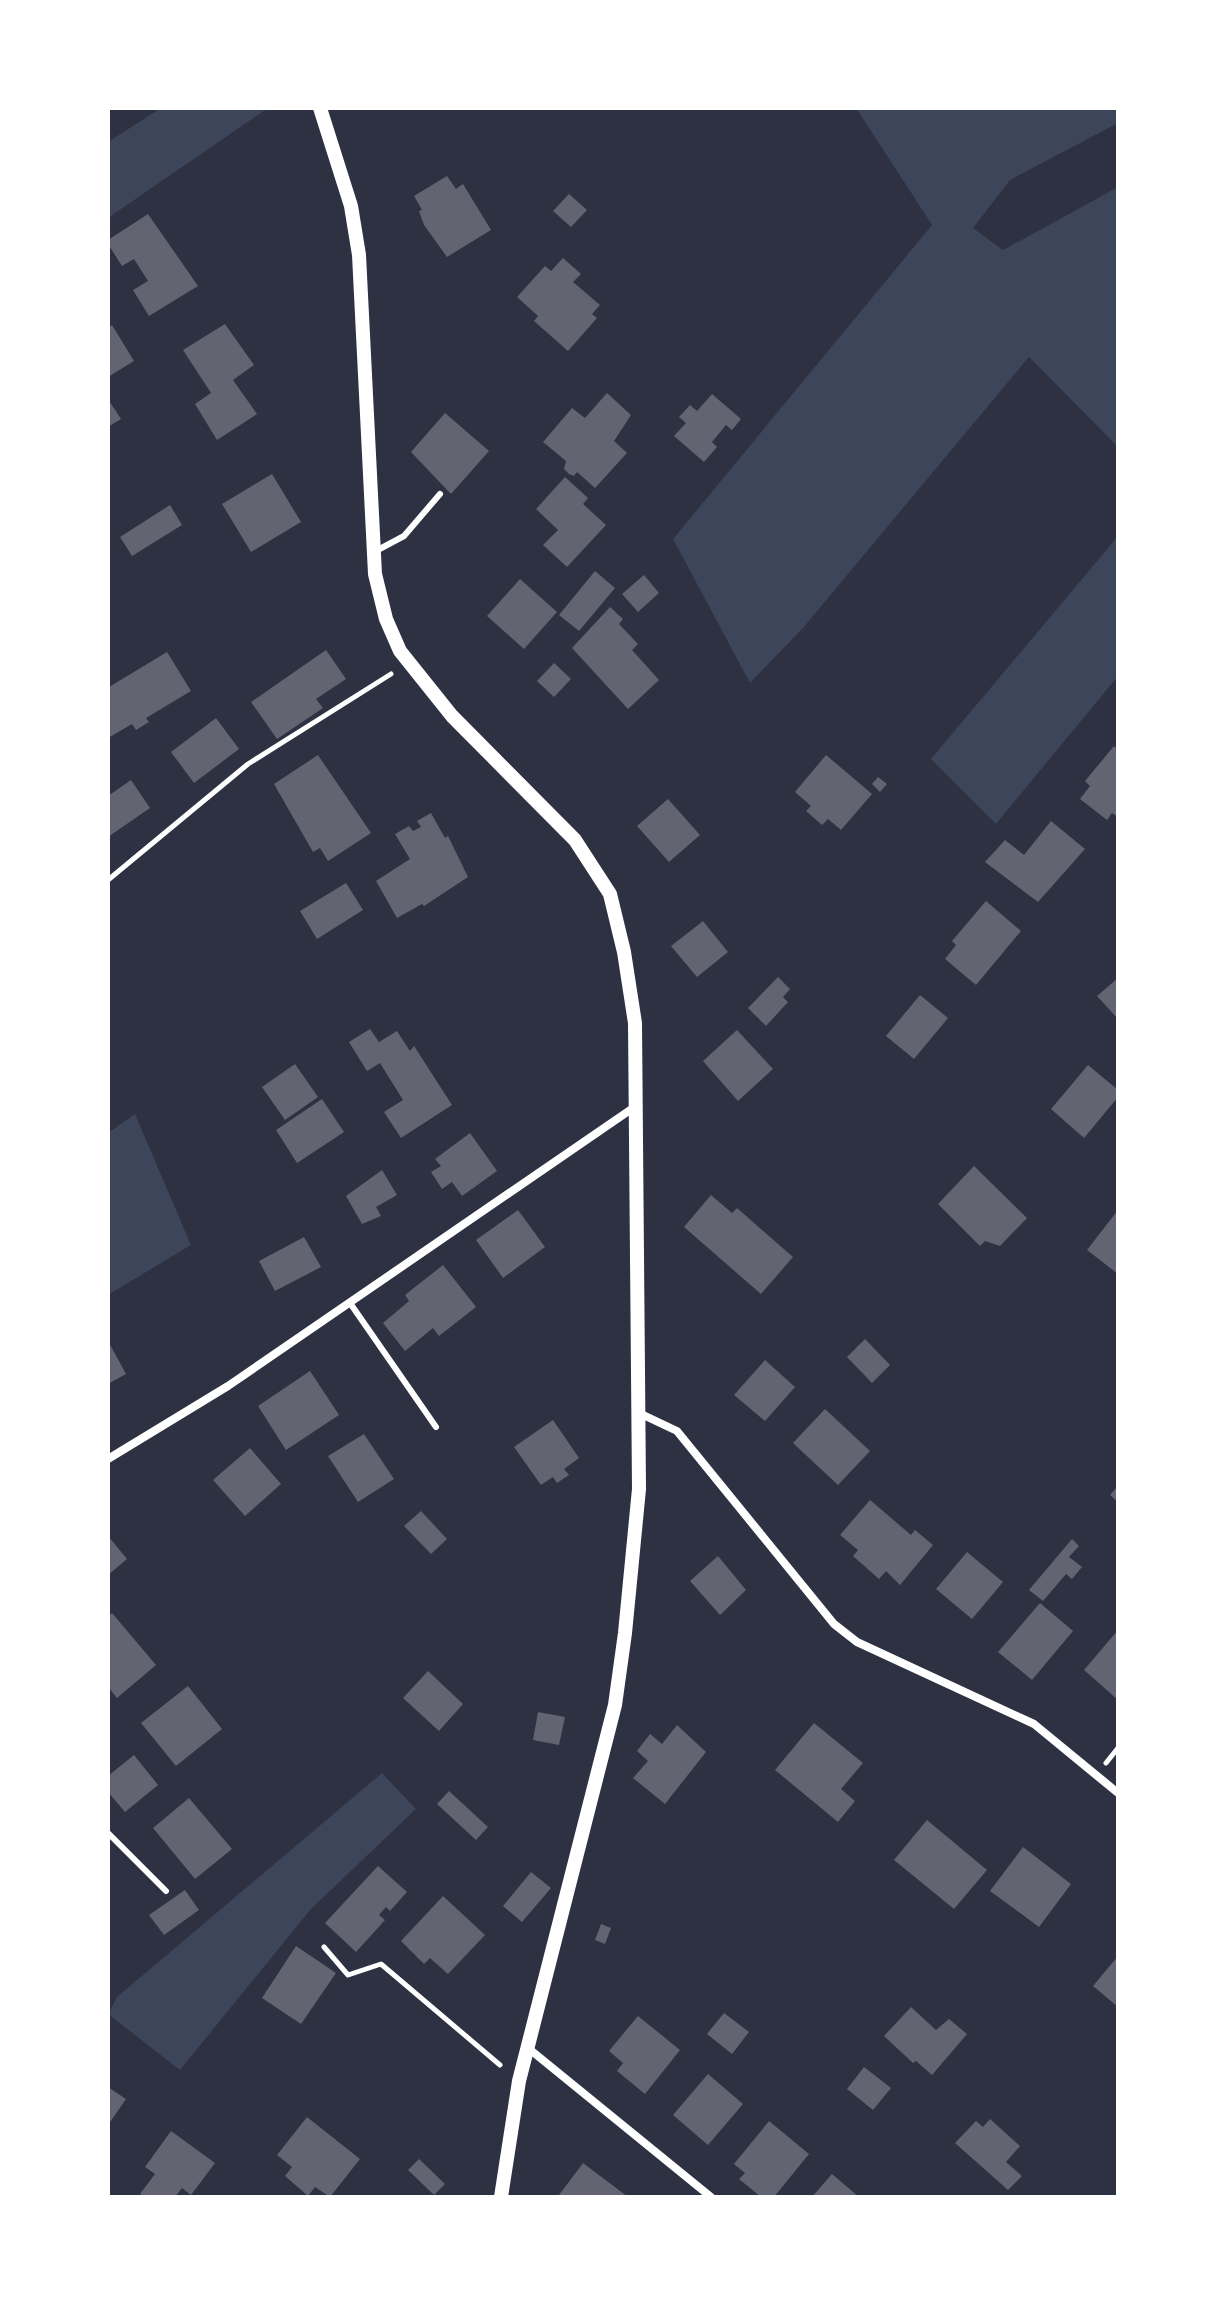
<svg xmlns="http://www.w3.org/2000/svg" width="1226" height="2305" font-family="'DM Sans',sans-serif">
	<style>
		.green { fill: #3c4559 }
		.building { fill: #626471 }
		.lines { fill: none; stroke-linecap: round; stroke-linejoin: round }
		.path { stroke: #fff; stroke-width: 5 }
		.service { stroke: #fff; stroke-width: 6 }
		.minor { stroke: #fff; stroke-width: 8 }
		.tertiary { stroke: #fff; stroke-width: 14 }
	</style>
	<rect width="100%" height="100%" fill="#2d3142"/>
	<path class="green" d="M161,108H268L108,218V142Z
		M856,108H1118V123L1010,180L973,228L1003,250L1118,187V447L1029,357L803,628L750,683L673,539L932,225Z
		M1118,536V676L996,824L931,759Z
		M135,1114L191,1245L108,1295V1133Z
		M382,1773L416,1809L311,1909L180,2070L108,2014L117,1997Z"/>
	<path class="building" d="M447,176L456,189L463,184L491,230L447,257L424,225L419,211L422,210L414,196Z
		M569,194L587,210L571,227L553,211Z
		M148,214L198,286L149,316L133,290L148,281L134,259L122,266L108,244V240Z
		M563,258L581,274L573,282L600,305L592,314L597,318L568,351L534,321L538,316L517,297L545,266L551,271Z
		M225,324L254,365L233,380L257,414L217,440L195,404L211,393L183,350Z
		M112,325L134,361L108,377V328Z
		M607,393L631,415L614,441L627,453L595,488L577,472L574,476L569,474L564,469L566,461L543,442L572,408L585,418Z
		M712,394L741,419L732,430L726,425L712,442L717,447L704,462L674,436L686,423L679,417L690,405L697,411Z
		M108,399L121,419L108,427Z
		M445,413L489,451L451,494L411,452Z
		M272,474L301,522L251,552L222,504Z
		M565,477L588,498L583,504L606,525L567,567L543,545L558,530L536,509Z
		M170,505L182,525L132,556L120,537Z
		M595,571L615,588L579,631L559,615Z
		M644,575L659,593L638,612L622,594Z
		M520,579L557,612L524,649L487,616Z
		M610,607L623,619L619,624L638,644L632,650L659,680L628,709L572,648Z
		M326,650L346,679L316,699L323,708L277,739L251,702Z
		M167,652L191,691L146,718L149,722L136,730L132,724L108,738L109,687Z
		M554,663L571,679L554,697L537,681Z
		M216,718L239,749L194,783L171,752Z
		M1114,746L1118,750V817L1112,813L1107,820L1080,799L1090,786L1085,781Z
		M318,755L371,833L328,861L320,848L313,852L274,784Z
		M826,755L872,794L841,830L828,819L822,825L806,811L811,806L795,792Z
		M878,777L887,784L880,792L872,784Z
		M131,780L150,808L108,837V796Z
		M668,799L700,835L669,862L637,826Z
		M431,813L445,838L448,836L468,877L424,906L422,904L397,918L376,881L410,859L395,834L409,826L413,831L421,827L417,821Z
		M1051,821L1085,849L1038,902L985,862L1005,840L1024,855Z
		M346,883L363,910L317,939L300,911Z
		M986,901L1021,931L976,985L945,959L956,945L952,941Z
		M703,921L728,952L697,977L671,946Z
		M778,977L790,989L783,997L788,1002L766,1026L748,1008Z
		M1118,978V1019L1097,996Z
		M920,995L948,1018L914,1059L886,1036Z
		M370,1029L379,1042L397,1031L410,1051L414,1046L452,1105L401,1138L384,1112L403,1100L380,1063L367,1071L349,1042Z
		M737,1030L773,1069L738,1101L703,1061Z
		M295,1064L318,1097L285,1120L262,1087Z
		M1088,1065L1118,1090V1097L1084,1138L1051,1109Z
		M322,1099L344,1132L297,1163L276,1130Z
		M470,1133L497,1171L462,1196L452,1182L442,1189L431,1172L441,1166L435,1159Z
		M974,1166L1027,1218L1000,1246L985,1241L980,1246L938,1204Z
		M382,1170L397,1195L376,1207L381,1216L362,1224L346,1196Z
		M711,1195L732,1213L737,1208L793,1257L761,1294L684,1227Z
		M518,1210L545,1247L503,1278L476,1240Z
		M1118,1210V1274L1087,1250Z
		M304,1237L321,1267L275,1291L259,1261Z
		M443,1265L476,1307L439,1336L433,1328L405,1351L383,1323L409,1301L405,1295Z
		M865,1339L890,1365L872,1383L847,1357Z
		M108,1341L126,1374L108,1384Z
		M765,1360L795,1387L765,1421L734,1395Z
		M310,1371L339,1415L286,1450L258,1406Z
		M825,1409L870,1451L838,1485L793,1443Z
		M553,1420L579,1458L564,1469L569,1475L557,1483L553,1477L541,1485L514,1447Z
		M364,1434L394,1479L358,1502L328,1456Z
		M250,1448L281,1484L245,1516L213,1480Z
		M1118,1486V1502L1110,1495Z
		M870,1500L911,1535L915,1530L933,1545L900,1585L886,1571L879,1579L853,1556L858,1550L840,1535Z
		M421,1511L447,1539L431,1554L404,1526Z
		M108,1536L127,1559L108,1575Z
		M1072,1539L1079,1546L1069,1557L1082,1567L1072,1579L1066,1574L1043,1601L1029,1590Z
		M967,1552L1003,1582L972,1619L936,1589Z
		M718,1556L746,1590L720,1615L690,1581Z
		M1040,1603L1073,1631L1032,1680L998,1652Z
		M112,1613L156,1665L117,1698L108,1687V1617Z
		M1118,1630V1700L1084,1670Z
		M428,1671L463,1704L439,1731L403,1698Z
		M188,1686L222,1729L176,1766L141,1723Z
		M538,1712L565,1717L559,1745L533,1740Z
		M814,1723L863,1763L841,1789L855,1801L838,1822L775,1770Z
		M677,1725L706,1752L665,1804L633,1778L648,1761L637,1751L650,1734L662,1744Z
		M134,1755L158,1785L125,1812L108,1792V1776Z
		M449,1791L488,1827L476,1840L437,1804Z
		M189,1798L232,1849L195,1879L153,1828Z
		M927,1820L987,1870L954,1909L894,1860Z
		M1023,1847L1071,1884L1039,1927L990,1891Z
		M378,1866L407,1892L390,1911L386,1907L379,1915L385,1920L356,1952L325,1923Z
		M531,1872L551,1888L522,1922L503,1906Z
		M185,1890L199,1910L164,1935L149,1915Z
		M443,1896L485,1935L448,1974L430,1958L424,1964L401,1941Z
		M601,1924L611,1928L605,1944L595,1940Z
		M296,1946L336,1973L301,2024L262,1998Z
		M1118,1956V2007L1093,1986Z
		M911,2007L936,2030L949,2019L967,2034L932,2075L916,2061L913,2063L884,2036Z
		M724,2013L749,2032L732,2054L707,2034Z
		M638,2016L680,2050L645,2094L617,2071L623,2063L609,2051Z
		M864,2067L891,2088L873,2110L847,2089Z
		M708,2074L743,2104L708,2145L673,2115Z
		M108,2087L126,2099L108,2125Z
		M307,2117L360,2159L330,2197L315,2187L308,2196L285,2176L292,2167L277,2155Z
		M990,2119L1020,2146L1006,2162L1022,2176L1008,2190L955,2143L976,2121L983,2127Z
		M769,2121L809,2154L774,2197H761L739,2179L745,2173L734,2164Z
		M171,2131L215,2163L191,2195L182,2188L175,2197H144L140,2194L155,2174L145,2167Z
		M419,2159L445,2184L434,2195L408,2170Z
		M583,2163L628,2197H562L559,2195Z
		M832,2174L859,2197H812Z"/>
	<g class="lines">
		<path class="path" d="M108,880L248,764L391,674
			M1106,1763L1118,1748
			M324,1947L348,1975L381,1964L500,2065"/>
		<path class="service" d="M374,552L404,536L440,494
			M350,1303L436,1427
			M108,1833L166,1891"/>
		<path class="minor" d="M639,1413L677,1431L834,1624L857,1642L1034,1724L1118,1793
			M108,1459L228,1386L636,1106
			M528,2048L711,2197"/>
		<path class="tertiary" d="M320,108L351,206L359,255L375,574L386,619L400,651L452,716L575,840L610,894L624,952L635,1023L639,1489L625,1633L615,1705L519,2081L501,2197"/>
	</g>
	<rect width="1226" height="2305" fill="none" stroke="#ffffff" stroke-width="220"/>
</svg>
